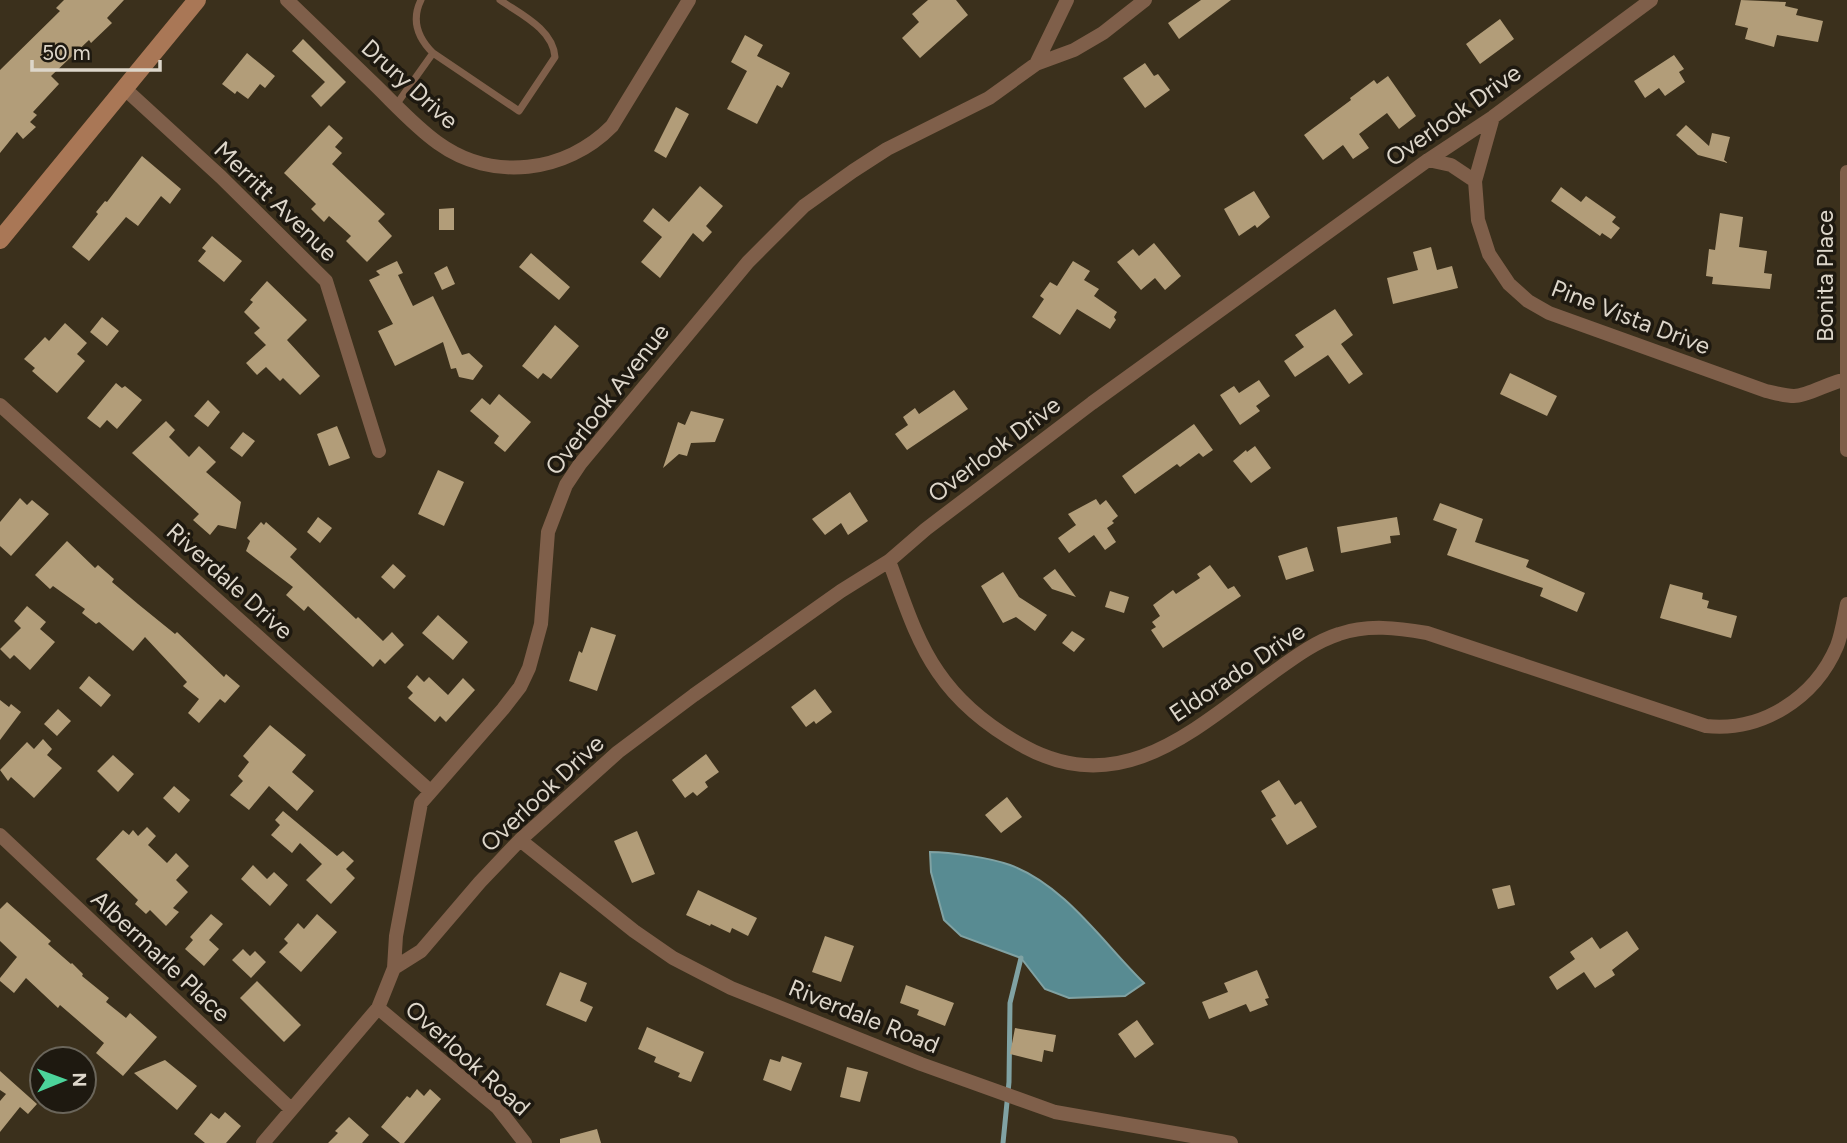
<svg xmlns="http://www.w3.org/2000/svg" width="1847" height="1143" font-family="Figtree,sans-serif">
	<style>
		.water { fill: #588b92; stroke: #80a2a3; stroke-width: 2 }
		.lines { fill: none; stroke-linecap: round; stroke-linejoin: round }
		.stream { stroke: #80a2a3; stroke-width: 5 }
		.building { fill: #b29d79 }
		.lane { stroke: #7f5f4a; stroke-width: 7 }
		.street { stroke: #7f5f4a; stroke-width: 14 }
		.secondary { stroke: #a97756; stroke-width: 18 }
		.labels { text-anchor: middle; dominant-baseline: central; stroke-width: 7; stroke-linejoin: round; paint-order: stroke }
		.street-label { font-size: 24px; fill: #ddd6ca; stroke: #1e1910 }
	</style>
	<rect width="100%" height="100%" fill="#3b301c"/>
	<path class="water" d="M930,852C951,852 991,858 1010,865C1065,885 1104,944 1144,983L1125,996L1069,998L1045,989L1021,958L961,936L944,920L931,872Z"/>
	<g class="lines">
		<path class="stream" d="M1003,1143L1009,1082L1010,1003L1021,958"/>
	</g>
	<path class="building" d="M64,0H124L107,18L112,23L91,43L89,40L51,76L59,84L33,112L37,115L30,122L36,127L23,139L17,132L0,153V70L60,11L56,8Z
		M928,0H956L968,15L920,58L902,38L919,22L912,14Z
		M1201,0H1231L1179,39L1168,23Z
		M1741,0L1786,2L1785,6L1798,9L1796,15L1823,21L1818,42L1777,35L1774,47L1745,39L1748,28L1735,25Z
		M1500,19L1514,39L1480,64L1466,44Z
		M745,35L763,45L757,56L790,73L782,88L777,85L757,124L727,109L747,71L731,62Z
		M303,39L346,82L321,107L311,96L325,82L292,51Z
		M247,53L275,76L265,88L260,84L248,99L237,91L235,94L222,84Z
		M1674,55L1684,69L1679,72L1685,82L1665,96L1659,88L1645,98L1634,81Z
		M1145,63L1154,76L1158,74L1170,90L1145,108L1123,78Z
		M1388,76L1416,116L1399,129L1387,113L1359,134L1369,148L1353,159L1343,145L1323,160L1304,135L1351,100L1350,98L1374,80L1377,84Z
		M676,107L689,114L666,158L654,151Z
		M329,125L343,138L335,147L342,153L332,164L385,214L378,221L392,236L367,262L346,241L351,236L329,216L324,222L311,209L316,204L284,173Z
		M1686,125L1709,146L1712,133L1730,137L1724,160L1728,163L1698,155L1676,135Z
		M142,156L181,189L170,204L161,196L138,226L126,217L89,261L72,247L98,214L96,212L105,201L107,202Z
		M700,186L723,206L706,226L712,232L703,242L693,233L660,278L641,262L662,237L643,221L653,208L669,222Z
		M1561,187L1581,202L1586,196L1616,217L1612,222L1620,228L1611,239L1602,233L1600,236L1551,201Z
		M1254,191L1270,217L1257,228L1255,225L1239,236L1224,209Z
		M454,208V230H439V209Z
		M1720,213L1743,217L1739,247L1767,251L1764,273L1772,274L1770,289L1712,284L1713,277L1706,276L1709,249L1715,250Z
		M212,236L242,261L224,282L198,261L206,251L202,248Z
		M1154,243L1181,276L1165,290L1155,278L1141,290L1117,262L1133,249L1139,256Z
		M1431,247L1437,270L1452,266L1458,288L1393,304L1387,278L1418,270L1413,252Z
		M531,253L570,287L559,300L519,267Z
		M397,261L403,273L398,275L413,306L433,296L462,355L469,353L483,366L473,380L459,377L456,368L451,369L443,342L395,366L378,331L393,324L369,280L380,275L376,271Z
		M1073,261L1090,271L1084,280L1099,289L1094,296L1117,312L1114,317L1116,320L1110,329L1077,309L1060,335L1032,317L1044,299L1040,296L1050,282L1057,286Z
		M447,266L455,284L442,290L434,273Z
		M267,281L307,320L287,340L320,376L300,395L283,378L280,381L266,367L257,375L246,363L266,345L254,333L260,328L244,312L253,302L250,300Z
		M1335,309L1353,335L1341,344L1363,374L1349,384L1328,355L1295,377L1284,361L1304,347L1295,335Z
		M102,317L119,331L107,346L90,332Z
		M65,323L87,343L77,354L85,361L57,393L32,371L35,368L24,359L45,337L49,341Z
		M555,325L579,346L551,379L543,373L538,379L522,366Z
		M1510,373L1557,396L1547,416L1500,394Z
		M1259,380L1270,396L1256,406L1260,411L1240,425L1220,395L1234,386L1239,393Z
		M116,383L122,388L125,386L142,400L117,429L107,420L100,428L87,418Z
		M954,390L968,409L907,450L895,434L908,425L903,417L915,408L919,414Z
		M499,394L531,422L505,452L494,443L499,436L470,411L482,398L490,405Z
		M208,400L220,412L208,427L194,416Z
		M691,411L724,419L715,442L691,443L687,456L679,454L663,468L678,422L685,425Z
		M166,421L175,430L169,437L189,457L199,446L216,462L206,472L241,502L236,529L218,525L210,535L193,520L199,514L132,453Z
		M1194,424L1213,450L1203,457L1199,453L1180,467L1177,464L1135,494L1122,476Z
		M337,426L350,458L329,466L317,434Z
		M243,432L255,441L242,457L230,448Z
		M1255,446L1271,468L1251,483L1233,461L1246,450L1247,452Z
		M438,470L464,482L444,526L418,514Z
		M850,492L868,521L848,535L841,523L825,535L812,519Z
		M20,498L27,505L32,500L49,514L11,556L0,546V522Z
		M1096,499L1100,505L1106,500L1118,516L1112,521L1114,523L1107,528L1116,542L1105,550L1094,535L1069,553L1058,538L1076,525L1068,514Z
		M1440,503L1483,519L1475,542L1529,560L1526,567L1585,593L1577,612L1540,596L1543,588L1447,555L1457,529L1433,520Z
		M318,517L332,528L320,543L307,532Z
		M1397,517L1400,535L1390,536L1391,543L1341,553L1337,527Z
		M261,522L264,525L266,522L297,549L290,557L356,619L358,617L383,641L392,632L404,645L385,664L380,659L373,667L308,606L304,611L286,595L293,587L246,551L250,541L247,538Z
		M67,541L95,568L98,565L114,579L112,582L138,604L175,634L177,632L224,677L226,674L240,686L225,703L220,699L199,723L188,713L199,699L183,686L187,682L145,637L133,651L99,622L96,624L82,613L85,609L53,586L50,589L35,575Z
		M1307,547L1314,571L1286,580L1278,556Z
		M393,564L406,576L394,589L381,577Z
		M1210,565L1228,589L1234,586L1241,596L1163,648L1151,630L1156,627L1152,622L1160,616L1153,605L1173,590L1176,594L1200,578L1197,574Z
		M1055,569L1076,597L1052,589L1043,578Z
		M1003,572L1019,597L1047,615L1035,631L1016,617L1003,623L981,586Z
		M1670,584L1703,593L1702,599L1709,601L1707,608L1737,616L1731,638L1660,618Z
		M1110,591L1129,597L1124,613L1105,607Z
		M27,606L46,622L40,629L55,642L30,670L14,655L10,659L0,649L21,628L14,621Z
		M438,615L468,642L453,660L422,633Z
		M591,627L616,635L597,691L569,681L579,651L582,653Z
		M1072,631L1085,639L1074,652L1062,643Z
		M417,675L424,682L429,677L448,695L463,678L475,690L446,722L440,716L435,722L408,698L413,693L407,687Z
		M89,676L111,695L101,707L79,688Z
		M815,689L832,712L816,724L814,721L806,727L791,707Z
		M0,700L9,707L11,704L21,712L0,740Z
		M58,709L71,721L57,736L44,724Z
		M270,725L306,755L292,772L314,791L297,811L269,786L249,810L230,795L243,781L238,776L249,762L243,756Z
		M43,739L52,749L47,755L62,768L34,798L11,777L8,781L0,770L27,742L34,749Z
		M706,754L719,772L705,782L708,787L697,796L693,792L685,798L672,780Z
		M113,755L134,774L118,792L97,771Z
		M1279,780L1295,805L1301,801L1317,827L1287,845L1271,819L1276,816L1261,791Z
		M174,786L190,800L179,813L163,798Z
		M1007,797L1022,817L1001,833L985,815Z
		M283,811L337,856L343,851L354,861L346,869L355,878L331,904L306,880L322,864L300,843L292,853L271,835L280,825L275,820Z
		M147,827L156,836L148,845L167,863L176,853L189,866L176,880L188,892L173,908L179,912L166,926L150,910L146,914L135,904L138,900L96,859L123,830L129,835L133,830L138,836Z
		M637,831L655,874L632,883L614,841Z
		M253,865L267,879L274,872L288,885L270,906L241,879Z
		M1510,885L1515,905L1498,909L1492,889Z
		M698,890L757,918L748,936L732,928L730,933L711,924L710,926L686,915Z
		M7,902L51,941L48,944L71,964L72,963L83,974L82,976L109,998L106,1002L126,1018L130,1013L157,1037L123,1076L96,1053L104,1043L60,1005L58,1008L26,978L14,993L0,981V978L17,957L0,941V909Z
		M211,914L223,924L209,940L219,949L204,966L185,949L193,940L190,937Z
		M317,914L337,932L301,972L279,952L288,943L284,939L298,923L304,929Z
		M1627,931L1639,949L1612,970L1615,975L1595,988L1584,972L1557,990L1549,977L1575,959L1570,952L1592,937L1600,949Z
		M825,936L854,946L841,982L812,972Z
		M243,949L250,956L255,951L266,962L251,978L232,960Z
		M1257,970L1269,998L1265,999L1268,1005L1250,1012L1246,1004L1209,1019L1202,1002L1228,992L1224,983Z
		M560,972L587,983L580,1001L593,1007L586,1022L546,1005Z
		M257,981L301,1025L284,1042L240,998Z
		M906,985L954,1003L945,1026L917,1015L919,1010L900,1003Z
		M1137,1020L1154,1044L1135,1058L1118,1034Z
		M647,1027L704,1052L691,1082L678,1077L680,1073L654,1062L656,1057L638,1049Z
		M1015,1028L1056,1035L1053,1052L1044,1050L1042,1062L1010,1054Z
		M782,1056L802,1063L791,1091L763,1080L770,1059L780,1062Z
		M165,1060L197,1086L177,1110L134,1073Z
		M847,1067L868,1072L860,1102L840,1097Z
		M0,1071L37,1104L28,1114L20,1107L0,1132V1101L6,1094L0,1090Z
		M417,1089L424,1096L430,1089L441,1099L404,1143H400L381,1127L407,1096L410,1098Z
		M225,1112L241,1126L226,1143H205L194,1134L211,1113L219,1119Z
		M349,1117L369,1135L362,1143H328L338,1133L335,1131Z
		M597,1129L601,1143H560V1139Z"/>
	<g class="lines">
		<path class="lane" d="M421,0C411,20 418,38 433,53
			M396,105L433,53L519,111L555,57C553,29 520,14 500,0"/>
		<path class="street" d="M287,0C315,27 343,54 371,81C393,102 414,126 438,143C492,182 566,173 612,126L689,0
			M1036,64L1067,0
			M125,89L221,177L326,281L379,451
			M1493,117L1475,181L1478,220L1489,254L1509,284L1528,301L1549,313L1766,391C1775,393 1785,396 1794,396C1808,396 1830,382 1847,379
			M1428,160L1451,165L1475,181
			M1847,172V450
			M0,405L430,791
			M889,561C903,598 915,639 938,672C959,703 992,729 1025,747C1122,800 1196,728 1271,674C1292,659 1314,642 1339,634C1368,624 1398,628 1427,633L1706,726C1762,732 1815,698 1837,646C1842,633 1844,618 1847,604
			M0,835L291,1109
			M520,840L634,931L673,958L731,988L921,1064L1055,1112L1231,1143
			M394,968L421,951L480,882L520,840L618,752L694,695L841,591L889,561L926,529L1092,403L1428,160L1493,117L1651,0
			M378,1008L497,1107L525,1143
			M263,1143L378,1008L394,968L396,936L421,803L503,709L520,687L529,668L541,624L548,532L566,485L580,464L748,262L804,206L853,171L887,149L989,98L1036,64L1074,50L1103,33L1145,0"/>
		<path class="secondary" d="M0,240L197,0"/>
	</g>
	<g class="labels">
		<g class="street-label">
			<text transform="translate(410 84) rotate(42)">Drury Drive</text>
			<text transform="translate(1453 115) rotate(-35)">Overlook Drive</text>
			<text transform="translate(276 201) rotate(44)">Merritt Avenue</text>
			<text transform="translate(1824 276) rotate(-90)">Bonita Place</text>
			<text transform="translate(1631 317) rotate(21)">Pine Vista Drive</text>
			<text transform="translate(607 399) rotate(-52)">Overlook Avenue</text>
			<text transform="translate(994 449) rotate(-37)">Overlook Drive</text>
			<text transform="translate(230 581) rotate(42)">Riverdale Drive</text>
			<text transform="translate(1237 672) rotate(-34)">Eldorado Drive</text>
			<text transform="translate(542 793) rotate(-43)">Overlook Drive</text>
			<text transform="translate(161 956) rotate(43)">Albermarle Place</text>
			<text transform="translate(864 1016) rotate(22)">Riverdale Road</text>
			<text transform="translate(468 1058) rotate(42)">Overlook Road</text>
		</g>
	</g>
	<g transform="translate(63 1080) rotate(89)"><circle r="33" fill="#1e1910" stroke="#6a655a" stroke-width="2"/>
	<path d="M0-5L12 26L0 18L-12 26Z" fill="#4cd49b"/>
	<text y="-10" font-size="19" font-weight="bold" text-anchor="middle" fill="#ddd6ca">N</text>
	</g>
	<path d="M32 60v10h128v-10" fill="none" stroke="#ddd6ca" stroke-width="3.5"/>
	<text x="42" y="60" font-size="21" fill="#ddd6ca" stroke="#1e1910" stroke-width="5" paint-order="stroke">50 m</text>
</svg>
